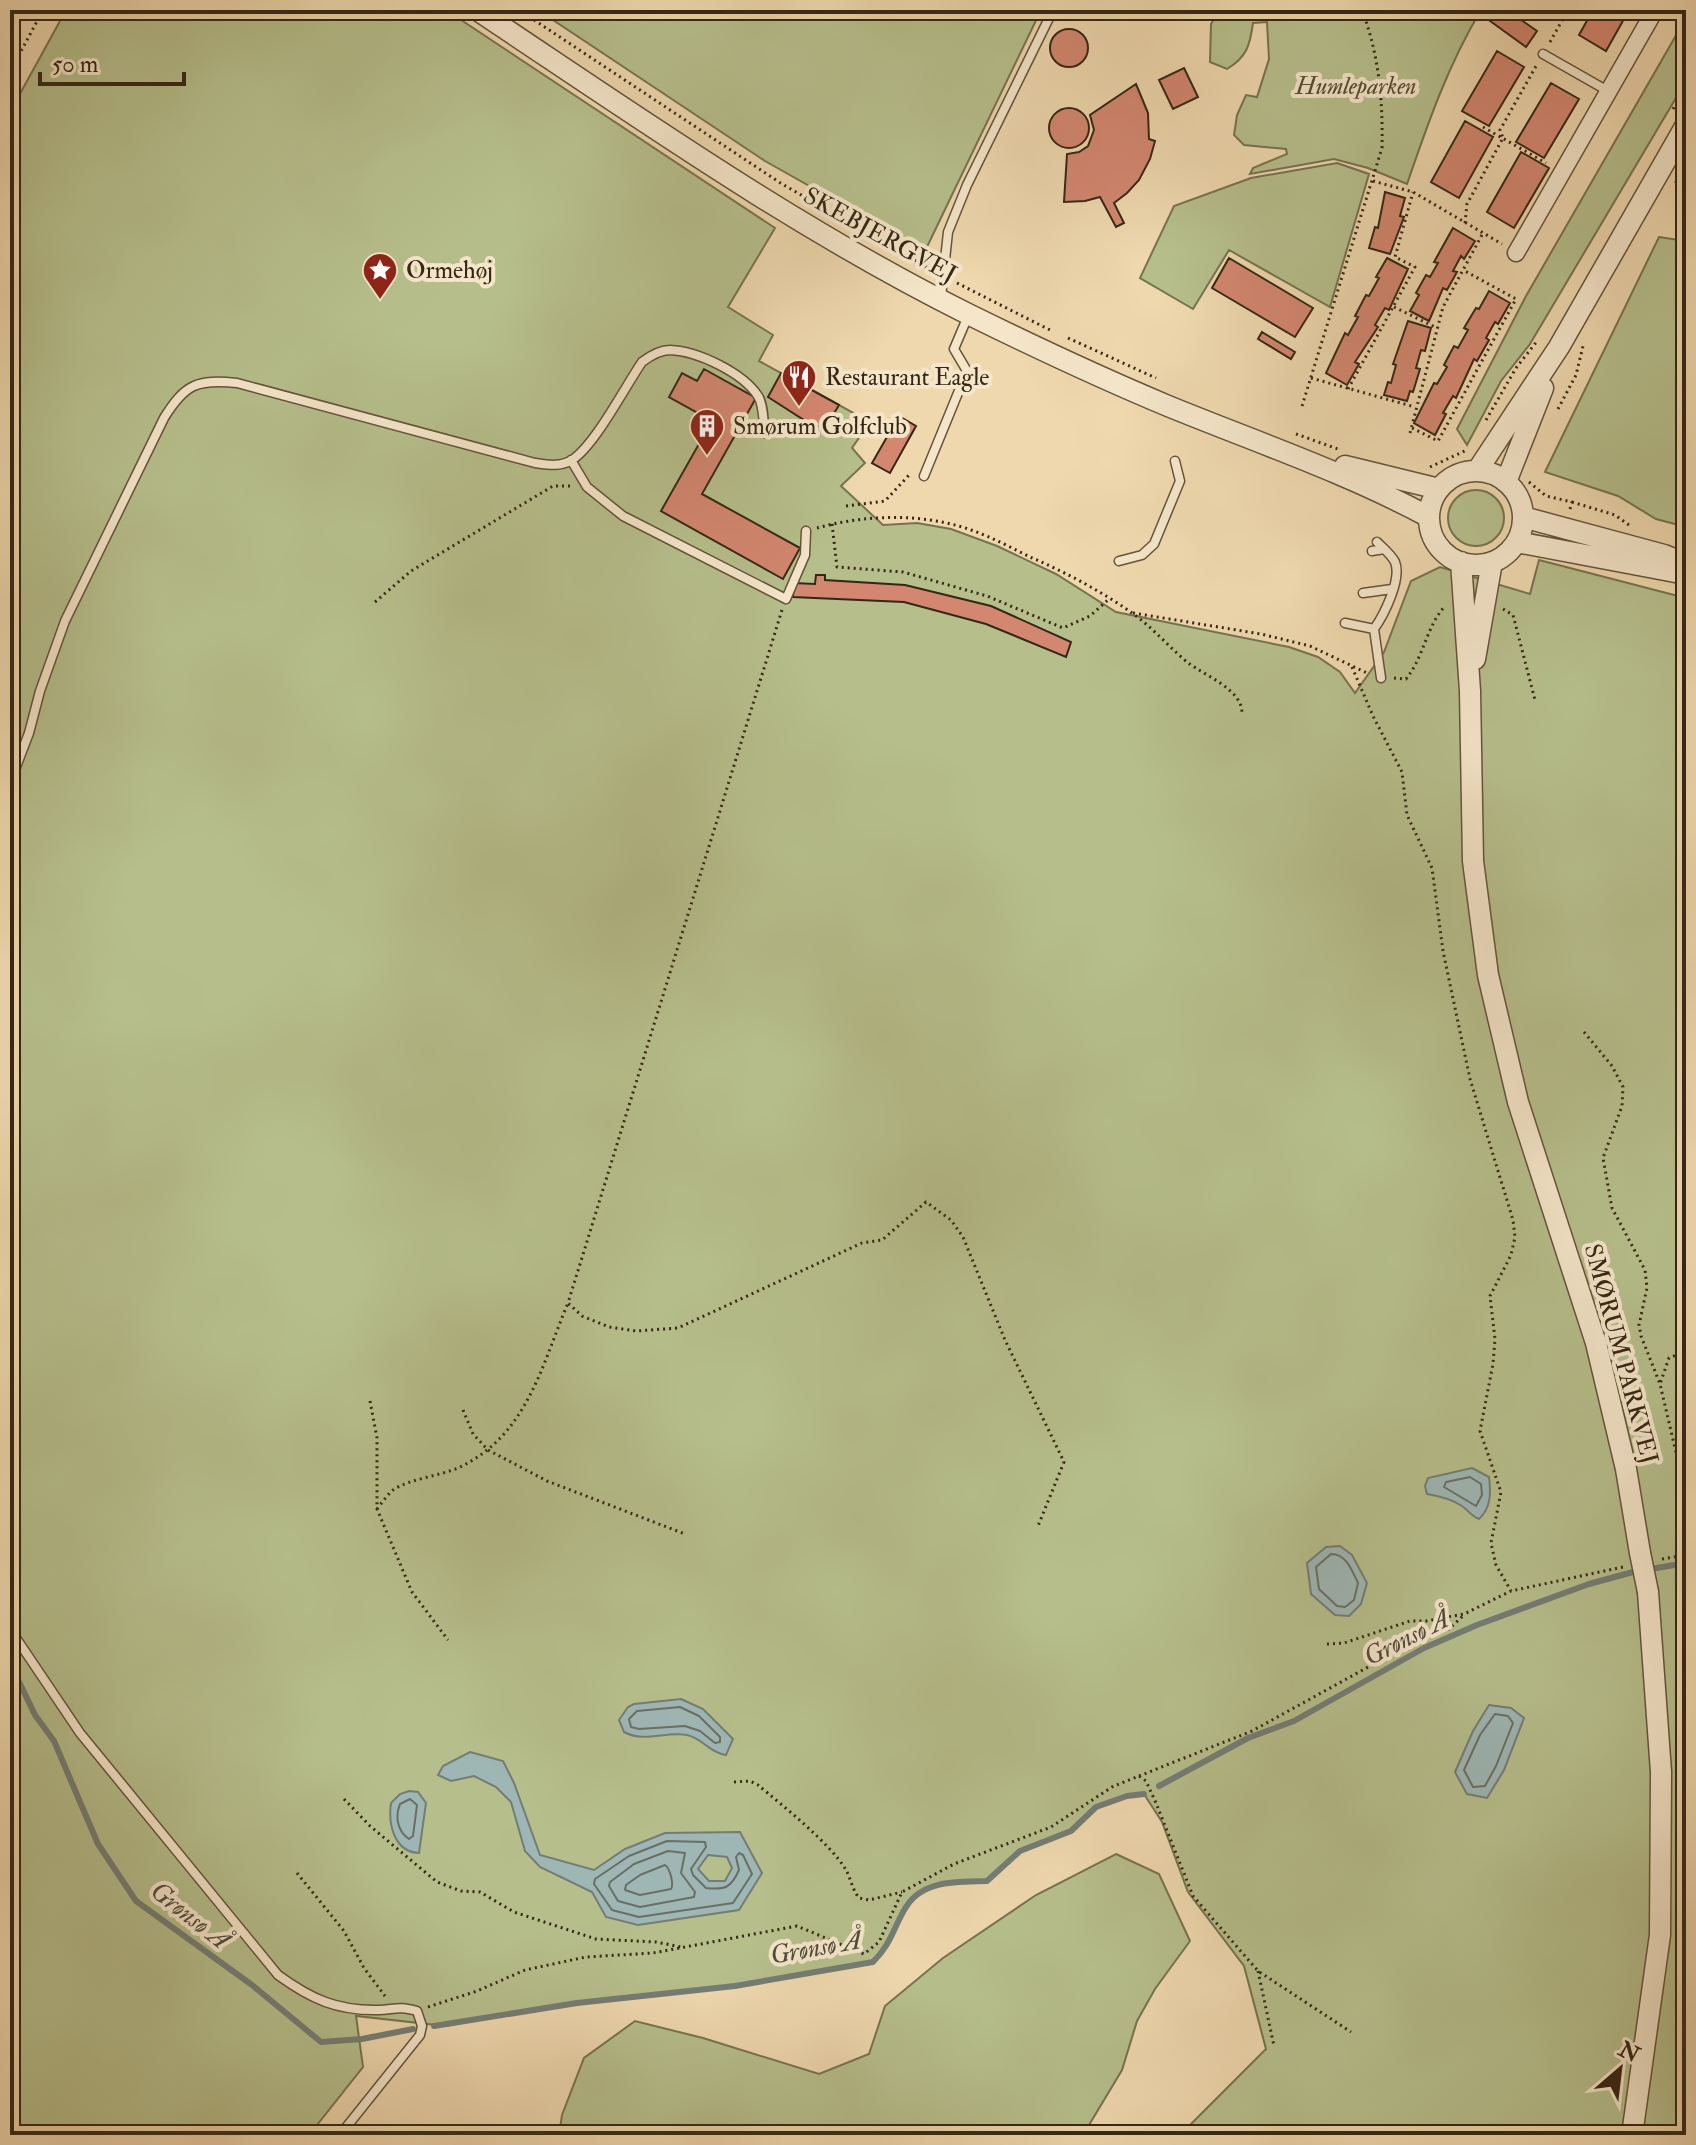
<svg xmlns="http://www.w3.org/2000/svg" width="1696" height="2145" font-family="'IM FELL Double Pica',serif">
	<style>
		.green { fill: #b6bf8c; stroke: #767350; stroke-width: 2 }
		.water { fill: #9eb7b5; stroke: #747d75; stroke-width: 2; fill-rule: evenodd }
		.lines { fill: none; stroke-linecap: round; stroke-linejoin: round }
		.shore { stroke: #6a6f65; stroke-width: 2 }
		.stream { stroke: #747d75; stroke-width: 6 }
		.building { fill: #d38770; stroke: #352715; stroke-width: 2 }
		.service-casing { stroke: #64533b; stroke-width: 11 }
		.minor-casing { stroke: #64533b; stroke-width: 19 }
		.tertiary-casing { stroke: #64533b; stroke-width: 23 }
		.path { stroke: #352715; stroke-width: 3; stroke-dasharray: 2 4; stroke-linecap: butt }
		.service { stroke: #f5e6ca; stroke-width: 8 }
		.minor { stroke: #f5e6ca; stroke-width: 16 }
		.tertiary { stroke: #f5e6ca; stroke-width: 20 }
		.tertiary-bridge-casing { stroke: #64533b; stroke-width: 23; stroke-linecap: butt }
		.tertiary-bridge { stroke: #f5e6ca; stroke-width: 20 }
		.labels { text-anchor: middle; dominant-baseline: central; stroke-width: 8; stroke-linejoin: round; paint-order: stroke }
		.park-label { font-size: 24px; font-style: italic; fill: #554d33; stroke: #f5e6ca }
		.street-label { font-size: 24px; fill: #352715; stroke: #f5e6ca }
		.poi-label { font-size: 24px; fill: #352715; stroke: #f5e6ca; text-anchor: start }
		.water-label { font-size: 26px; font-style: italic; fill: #4f4b3d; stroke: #f5e6ca }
	</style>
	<rect width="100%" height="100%" fill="#efd8ae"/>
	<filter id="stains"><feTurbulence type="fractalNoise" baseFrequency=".0025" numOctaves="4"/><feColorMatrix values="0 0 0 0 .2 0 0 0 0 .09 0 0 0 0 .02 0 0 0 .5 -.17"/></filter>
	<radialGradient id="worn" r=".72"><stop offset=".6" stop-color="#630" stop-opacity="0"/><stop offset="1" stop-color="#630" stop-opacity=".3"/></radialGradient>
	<path class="green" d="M66,10H446L775,228L728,307L773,335L759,361L870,422L852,448L865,463L841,486L883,525L917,523L951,529L997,546L1056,574L1116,612L1289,647L1318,657L1340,672L1355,693L1384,652L1411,581L1440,567L1530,594L1539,560L1686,598V2135H1180L1266,2049L1244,1966L1188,1892L1162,1822L1144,1794L1127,1796L1096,1807L1071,1831L1020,1851L987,1881C959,1882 923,1879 906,1907C893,1928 892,1943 873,1962L735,1986L577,2003L445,2026L356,2016L363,2067L309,2135H10V112Z
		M538,10H1041L925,251L765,161Z
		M1219,10H1481C1448,65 1428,123 1407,184L1368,168L1334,159L1250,174L1253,168L1287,154L1286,149L1244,145L1234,135L1237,115L1246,95L1257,97L1269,59L1267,22L1253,23C1250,45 1247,57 1227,69L1210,62L1211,24Z
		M1686,18V81L1530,344L1501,381L1467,445L1457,429L1526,296Z
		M1337,163L1369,174L1330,307L1229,250L1193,309L1140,278L1174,206L1251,178Z
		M1659,237L1686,241V527L1656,519L1618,496L1545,472Z
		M1448 518a28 28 0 1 1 56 0a28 28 0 1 1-56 0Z
		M1116,1854L1159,1874L1190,1941L1155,1989L1137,2021L1122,2070L1083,2135H559L562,2115L584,2058L635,2021L703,2038L819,2074L869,2054L885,2006L943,1958L1036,1895Z"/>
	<path class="water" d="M1472,1468L1489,1477C1491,1493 1491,1508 1479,1519C1471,1516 1469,1511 1462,1506C1452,1499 1439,1496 1427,1494L1425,1486L1428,1478Z
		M1340,1546L1352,1555L1367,1583L1361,1604L1349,1616L1335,1615L1311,1594L1307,1563L1326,1547Z
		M681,1699L703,1709L733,1739L726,1755C710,1753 702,1738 687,1735C666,1731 644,1743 624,1732L619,1720L628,1707L634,1704Z
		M1489,1705L1511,1708L1524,1718L1504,1770L1487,1798L1467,1794L1455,1772L1473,1731Z
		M470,1752L503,1761L514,1783L540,1855L594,1870L625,1849L665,1833L740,1832L762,1873L739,1910L638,1925L606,1917L592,1892L540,1867L525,1851L511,1802L496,1787L474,1776L451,1781L438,1775L443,1766ZM708,1855L727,1857L732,1868L725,1881H709L698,1869Z
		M409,1791L418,1792L426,1803L419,1853C394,1852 388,1824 391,1803L400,1794Z"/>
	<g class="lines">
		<path class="shore" d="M1470,1477L1481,1484L1482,1495L1476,1506L1444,1487L1446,1482Z
			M1331,1554C1347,1554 1352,1571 1358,1583L1354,1600L1345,1607L1337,1606L1319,1589L1316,1567Z
			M680,1707L699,1716L720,1737V1742L715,1743L700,1731L685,1726L639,1729L631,1727L629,1719L637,1711Z
			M1495,1714L1508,1716L1513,1723L1496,1766L1485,1786L1473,1787L1464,1770L1480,1735Z
			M410,1799L417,1805L413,1836L409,1839C397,1831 395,1816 400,1804Z
			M667,1841L705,1842L706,1847L691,1869L693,1875L706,1888C725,1890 731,1888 739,1870L736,1857L739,1853L743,1855L752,1874L733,1903L639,1917L612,1910L594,1884L595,1879L629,1856Z
			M668,1851L685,1853L681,1873L695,1892L694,1897L640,1907L618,1901L609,1886L610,1882L634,1864Z
			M665,1865C670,1868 674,1884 671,1889L640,1895L625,1890L626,1885L640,1875Z"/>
		<path class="stream" d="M10,1663L35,1715L54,1741L98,1844L136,1901L252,1985L321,2042L362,2039L413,2029
			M1159,1786L1248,1738L1294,1721L1424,1648L1477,1625L1589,1584L1633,1572L1686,1563
			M434,2026L577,2003L735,1986L873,1962C892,1943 893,1928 906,1907C923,1879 959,1882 987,1881L1020,1851L1071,1831L1096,1807L1127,1796L1144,1794"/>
	</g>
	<path class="building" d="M1491,10H1507L1537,31L1526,47L1486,18Z
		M1535,10H1557L1552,19Z
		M1593,10H1629L1606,51L1579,35Z
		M1050 48a19 19 0 1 1 38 0a19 19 0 1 1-38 0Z
		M1497,51L1524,67L1489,126L1462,111Z
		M1184,68L1198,97L1173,109L1159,80Z
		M1551,83L1579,99L1544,158L1516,142Z
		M1136,84L1148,113L1149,139L1155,141L1150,159L1139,180L1127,193L1114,203L1124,223L1116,227L1100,197L1085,201L1064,202L1067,154L1079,152L1088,146L1094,130L1090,115Z
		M1049 128a20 20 0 1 1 40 0a20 20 0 1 1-40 0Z
		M1465,121L1493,137L1459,198L1431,182Z
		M1521,152L1549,168L1514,228L1487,212Z
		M1385,192L1405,198L1400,216L1404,217L1390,254L1369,248L1375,227L1378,228Z
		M1453,228L1475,241L1464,259L1461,256L1453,271L1457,272L1447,290L1443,288L1429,321L1410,311L1419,295L1416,293L1426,275L1430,277L1438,263L1434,262Z
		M1229,258L1313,308L1295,337L1212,288Z
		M1387,258L1408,269L1389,310L1385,308L1375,325L1378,327L1355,362L1359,364L1347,385L1326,373L1345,333L1348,335L1358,317L1355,316L1366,295L1369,296L1379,278L1376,277Z
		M1489,291L1510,303L1498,324L1495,322L1486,338L1489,340L1477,361L1474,359L1456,398L1453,396L1443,413L1446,414L1435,435L1414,423L1434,383L1437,384L1447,367L1444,365L1454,346L1458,348L1468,330L1464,328L1476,308L1479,309Z
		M1408,321L1431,328L1425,351L1421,350L1416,368L1420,369L1413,392L1410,391L1407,401L1384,395L1388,382L1391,383L1396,365L1393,364Z
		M1262,332L1295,352L1291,359L1258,339Z
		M704,369L756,398L702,494L800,548L783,579L661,511L712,421L669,397L682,373L697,381Z
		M781,373L839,405L825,429L804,420L768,397Z
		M899,416L916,426L890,473L872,463Z
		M816,575H825V580L905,585L991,606L1071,642L1066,657L986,624L904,602L793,597L794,583L815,584Z"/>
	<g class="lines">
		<g class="service-casing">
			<path id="service" d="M1543,54L1608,91
				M941,297L948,232L967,185L1053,10
				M571,460L587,487L623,516L786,599L805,555L806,531
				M924,476L967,371L954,349L968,316
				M1377,542C1383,548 1391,554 1395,562C1402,579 1384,615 1374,629L1381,678
				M1372,551L1384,549
				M1119,561L1142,555L1154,544L1180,481L1175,461
				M1363,593L1392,589
				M1345,623L1374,629
				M10,775L16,767L29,733L40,691L65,621L164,418C185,384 197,379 237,383L535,463C549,465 560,467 572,460C595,445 625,387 642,362C650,356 659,350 670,350C698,351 743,373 758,396C764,405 763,422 765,433
				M10,1629L80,1733L278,1975C311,1999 337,2011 379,2010C396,2009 399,2006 417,2011L422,2026L420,2035L340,2135"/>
		</g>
		<g class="minor-casing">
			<path id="minor" d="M1516,253L1655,10"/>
		</g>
		<g class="tertiary-casing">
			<path id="tertiary" d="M477,10C638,117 797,229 970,315C1035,347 1101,378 1168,406C1256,442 1345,472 1429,517
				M1345,466L1439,489
				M1477,471L1559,347L1686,125
				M1429 518a47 47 0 1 1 94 0a47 47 0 1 1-94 0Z
				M1506,482L1543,388
				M1523,517L1664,555L1686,564
				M1517,542L1686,574
				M1461,562L1470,691L1473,861L1488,975L1518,1102L1596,1343L1626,1469L1640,1553
				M1475,659L1492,562
				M1632,2135L1660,1935L1661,1772L1648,1592"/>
		</g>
		<path class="path" d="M519,10L782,184L932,270
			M1550,42L1568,10
			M10,72L43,10
			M1673,109L1686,87
			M1483,127L1546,163
			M1373,181L1413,192L1502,244
			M1675,181L1686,188
			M1465,223L1467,204L1503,138L1500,130L1536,66
			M957,283L1050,330
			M1394,307L1437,328
			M1068,338L1156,378
			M1311,378L1415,407
			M1348,389L1415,267L1395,257L1413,192
			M1302,406L1382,148C1383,100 1379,55 1362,10
			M1558,409L1576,375L1583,346
			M1486,420L1516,368L1538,340
			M1412,428L1438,441L1516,299L1463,270
			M1410,433L1443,307L1483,233
			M1296,434L1338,449
			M1430,467L1467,450
			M1529,482L1546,496L1572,502L1570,509
			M1572,502L1615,515L1629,525
			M846,506L885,501L910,474
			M832,524L837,567L903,572L987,596L1063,628L1090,616L1109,599
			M817,528C867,514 926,513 974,531C993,538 1012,548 1030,557C1065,572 1101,591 1132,613C1152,627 1168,646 1187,662C1205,676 1242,689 1242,713
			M375,602L411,571L553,486H572
			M1503,609L1513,615L1535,700
			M782,610L568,1303L582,1316L609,1327L636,1331L678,1328L862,1243L882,1240L926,1202L951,1220L963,1237L1005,1340L1064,1462L1038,1526
			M1133,613L1261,634L1310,646L1367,673
			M1352,667L1373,716L1402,772L1407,815L1432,868L1443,951L1470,1079L1513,1220L1515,1237L1511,1255L1490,1296L1495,1339L1493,1364L1480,1431L1501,1492L1491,1543L1496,1565L1511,1591
			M1394,678L1406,679C1424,657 1426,627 1445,606
			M1584,1032L1612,1066L1623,1087L1622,1106L1603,1158L1612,1208L1645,1270L1647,1288L1639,1325L1641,1336L1660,1384
			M1686,1351L1669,1358L1660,1384L1686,1495
			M370,1401L377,1438V1509L412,1592L448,1640
			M463,1410L473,1434L488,1450L547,1481L685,1534
			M377,1509C381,1504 387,1495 393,1490C409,1479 439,1476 458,1468C527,1436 541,1367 568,1303
			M1662,1559L1686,1555
			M1327,1644L1344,1643L1410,1621H1426L1464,1614L1511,1591L1623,1567
			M1139,1776L1252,1731L1419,1639L1449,1629L1464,1615
			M734,1782L750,1781L758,1785C782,1805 831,1844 846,1870C851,1879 852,1889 859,1898L869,1900L902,1892
			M344,1799L370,1826L437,1882L461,1891L480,1892L514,1912L596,1939L656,1942L681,1947
			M297,1873L344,1931L364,1968L385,1996
			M1258,1971L1274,2046
			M428,2007L477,1991L525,1970L586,1957L653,1953L797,1926L864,1954L879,1942L902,1892L954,1864L1051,1827L1112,1787L1139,1776L1146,1781L1156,1803L1193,1896L1258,1971L1351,2032"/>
		<use href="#service" class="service"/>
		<use href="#minor" class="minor"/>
		<use href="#tertiary" class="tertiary"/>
		<g class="tertiary-bridge-casing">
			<path id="tertiary-bridge" d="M1640,1553L1648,1592"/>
		</g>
		<use href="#tertiary-bridge" class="tertiary-bridge"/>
	</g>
	<defs>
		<g id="sight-pin" transform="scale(1.8)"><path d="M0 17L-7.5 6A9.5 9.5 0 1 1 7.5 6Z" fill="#8f2418" stroke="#f5e6ca"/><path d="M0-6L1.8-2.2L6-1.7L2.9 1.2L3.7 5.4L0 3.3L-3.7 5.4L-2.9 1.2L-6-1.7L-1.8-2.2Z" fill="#fff"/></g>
		<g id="restaurant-pin" transform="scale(1.8)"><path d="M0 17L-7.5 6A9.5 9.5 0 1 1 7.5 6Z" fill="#8f2418" stroke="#f5e6ca"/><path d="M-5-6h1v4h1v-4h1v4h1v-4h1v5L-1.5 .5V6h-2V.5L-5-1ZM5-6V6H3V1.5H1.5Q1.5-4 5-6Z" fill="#fff"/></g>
		<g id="building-pin" transform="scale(1.8)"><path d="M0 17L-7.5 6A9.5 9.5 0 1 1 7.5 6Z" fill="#8f2418" stroke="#f5e6ca"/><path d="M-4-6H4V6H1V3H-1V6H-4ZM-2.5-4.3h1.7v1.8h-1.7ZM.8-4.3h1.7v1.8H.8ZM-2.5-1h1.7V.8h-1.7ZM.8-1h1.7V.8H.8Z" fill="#fff"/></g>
	</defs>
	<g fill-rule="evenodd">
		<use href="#sight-pin" x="380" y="270"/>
		<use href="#restaurant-pin" x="799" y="377"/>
		<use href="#building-pin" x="707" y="426"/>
	</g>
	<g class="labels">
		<g class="park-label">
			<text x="1356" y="86">Humleparken</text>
		</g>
		<g class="street-label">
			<text transform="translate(880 235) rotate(29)">SKEBJERGVEJ</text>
			<text transform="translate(1621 1354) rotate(75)">SMØRUM PARKVEJ</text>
		</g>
		<g class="poi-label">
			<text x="406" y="270">Ormehøj</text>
			<text x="825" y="377">Restaurant Eagle</text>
			<text x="733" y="426">Smørum Golfclub</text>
		</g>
		<g class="water-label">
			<text transform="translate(1407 1638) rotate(-27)">Grønsø Å</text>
			<text transform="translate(190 1916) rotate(38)">Grønsø Å</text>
			<text transform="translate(816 1948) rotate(-10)">Grønsø Å</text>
		</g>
	</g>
	<rect width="1696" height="2145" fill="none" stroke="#efd8ae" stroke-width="40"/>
	<rect x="12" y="12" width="1672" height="2121" fill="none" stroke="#352715" stroke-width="4"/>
	<rect x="20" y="20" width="1656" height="2105" fill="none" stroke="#352715" stroke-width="2"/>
	<g transform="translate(1620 2069) rotate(28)" stroke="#f5e6ca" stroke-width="6" paint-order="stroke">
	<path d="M0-6L14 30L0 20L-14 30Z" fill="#352715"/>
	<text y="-12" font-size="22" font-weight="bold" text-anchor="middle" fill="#352715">N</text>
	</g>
	<path d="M40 72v12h144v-12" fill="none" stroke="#352715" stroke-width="4"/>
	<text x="52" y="72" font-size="24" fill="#352715" stroke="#f5e6ca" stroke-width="6" paint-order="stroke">50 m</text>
	<rect width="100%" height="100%" filter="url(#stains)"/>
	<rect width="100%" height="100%" fill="url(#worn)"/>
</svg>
